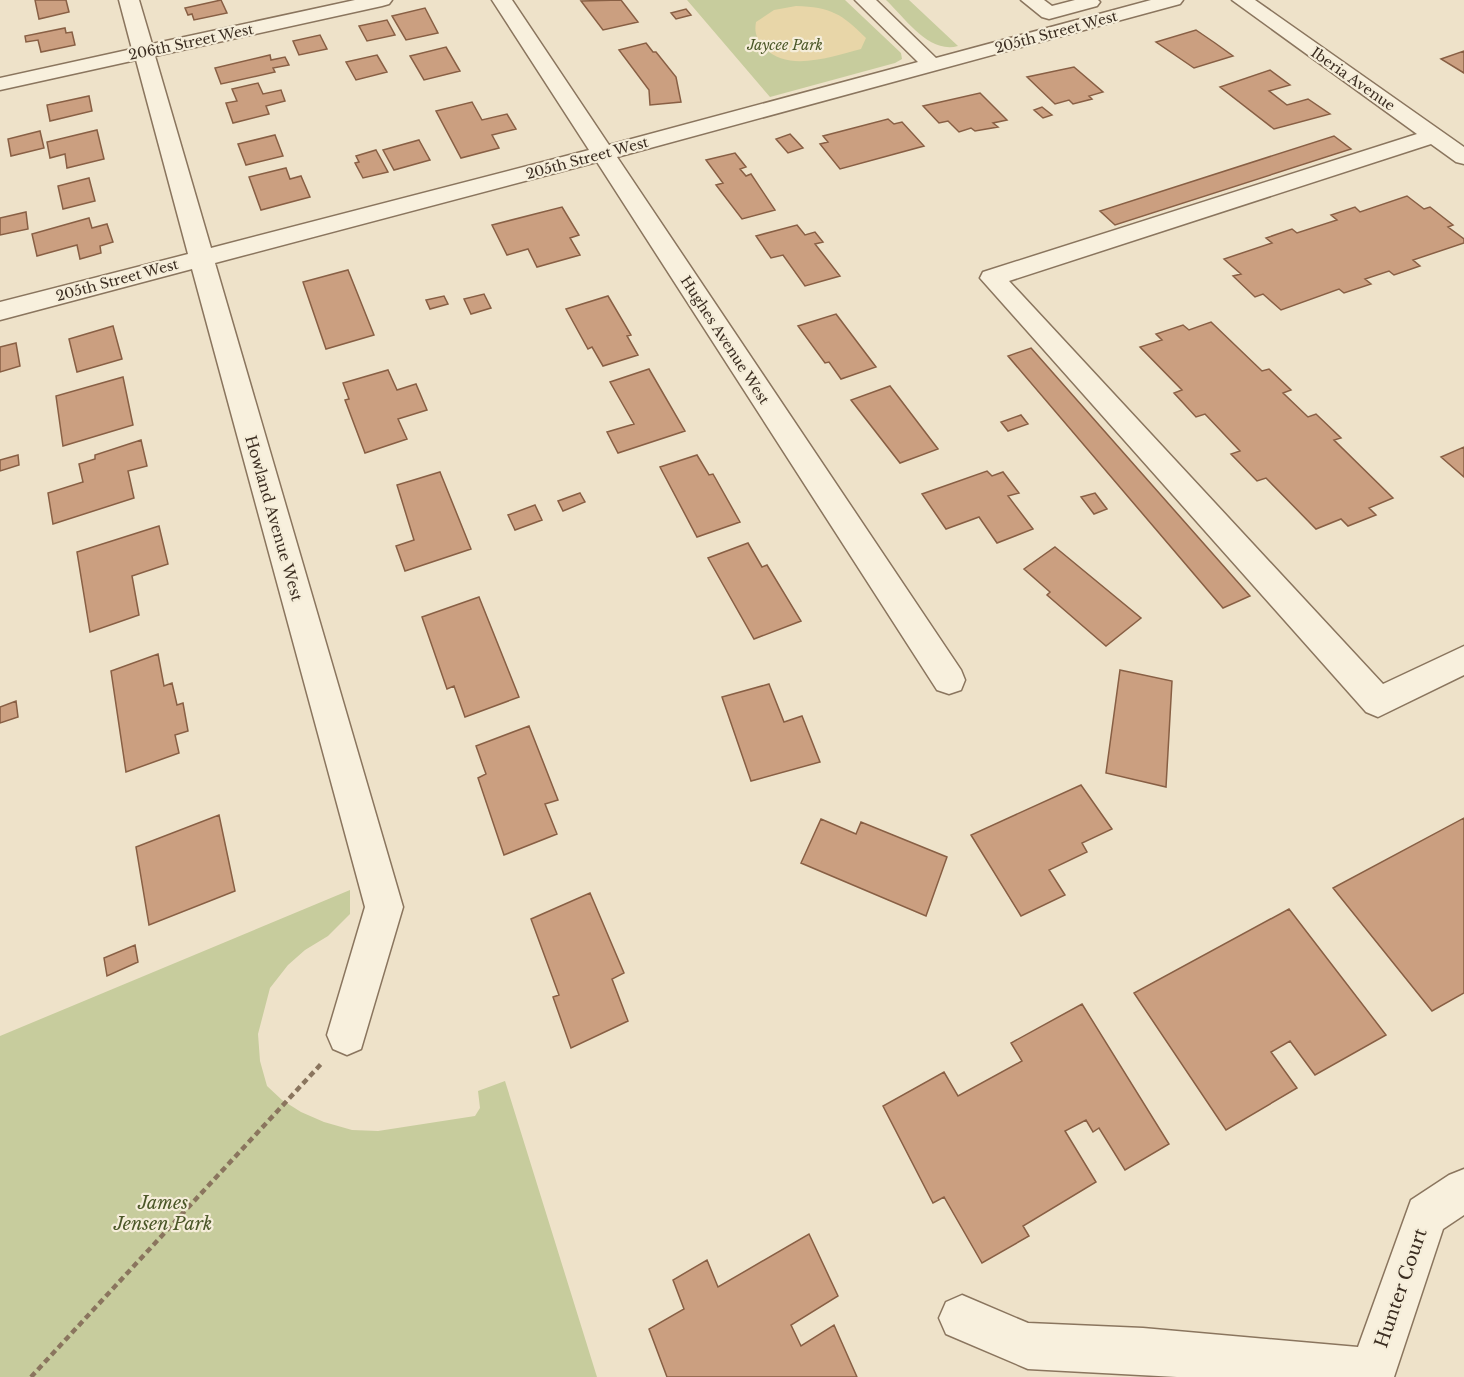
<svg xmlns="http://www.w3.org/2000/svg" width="1464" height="1377" font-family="'Libre Baskerville',serif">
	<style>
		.green { fill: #c7cc9d }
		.sand { fill: #e8d6a8 }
		.building { fill: #cb9f80; stroke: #885f44; stroke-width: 1.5 }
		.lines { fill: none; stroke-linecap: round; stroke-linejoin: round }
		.minor-casing { stroke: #8a755e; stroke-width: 3 }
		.path { stroke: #8a755e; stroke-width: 4.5; stroke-dasharray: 6 4; stroke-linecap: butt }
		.minor { fill: #f8f0dd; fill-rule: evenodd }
		.labels { text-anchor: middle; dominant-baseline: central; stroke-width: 4.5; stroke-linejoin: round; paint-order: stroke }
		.far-street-label { font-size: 14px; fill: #3b2d21; stroke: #f5edd9 }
		.far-park-label { font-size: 14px; font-style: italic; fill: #4b5728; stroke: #f5edd9 }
		.street-label { font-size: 15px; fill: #3b2d21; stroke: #f5edd9 }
		.near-park-label { font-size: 18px; font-style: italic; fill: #4b5728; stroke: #f5edd9 }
		.near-street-label { font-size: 18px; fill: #3b2d21; stroke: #f5edd9 }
	</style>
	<rect width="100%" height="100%" fill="#eee2c9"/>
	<path class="green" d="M687,0H845L901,53L902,59L895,63L770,97Z
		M886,0H909L958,46C929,54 906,19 886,0Z
		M350,890V914L328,936L305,950L288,965L270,988L258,1034L260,1061L267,1086L282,1100L301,1112L324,1122L352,1130L378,1131L475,1116L480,1108L478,1091L505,1081L597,1377H0V1036Z"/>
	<path class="sand" d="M796,6C831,7 842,14 866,38L861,49C833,56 788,73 765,48C757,40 754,33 756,22L774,10Z"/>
	<path class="building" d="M35,0H66L69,12L39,19Z
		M221,0L227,13L194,20L192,14L188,15L185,8Z
		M621,0L638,22L603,30L581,1Z
		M425,8L438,33L406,40L392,16Z
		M686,9L691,15L676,19L671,13Z
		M387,20L395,35L367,41L359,26Z
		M65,28L66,33L72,32L75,45L41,52L38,40L26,42L25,36Z
		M1196,30L1215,43L1233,56L1194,68L1156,42Z
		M320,35L327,49L299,55L293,41Z
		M646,43L653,52H656L676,77L681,102L650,105L649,90L619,50Z
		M446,47L460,71L424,80L410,56Z
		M1464,51V73L1441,59Z
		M270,55L271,60L285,57L289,65L273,68L275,72L221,84L215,68Z
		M377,55L387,72L356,80L346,62Z
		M1074,67L1103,92L1089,96L1092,99L1073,104L1069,100L1055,104L1027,77Z
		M1270,70L1290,85L1269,91L1287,105L1308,99L1330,114L1274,129L1220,87Z
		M258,83L263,94L281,90L285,101L266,106L269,114L233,123L226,103L237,101L232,89Z
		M980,93L1007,120L993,123L998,127L975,131L971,128L959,132L948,121L939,123L923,106Z
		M89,96L92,111L50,121L47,105Z
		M472,102L482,120L507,114L516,129L492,135L499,148L461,158L436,111Z
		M1042,107L1052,115L1043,118L1034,110Z
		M888,119L894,124L902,122L924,146L840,169L820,144L828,142L823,136Z
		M97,130L104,159L67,168L65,154L50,158L47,142Z
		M40,131L44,148L11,156L8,139Z
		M790,134L803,148L788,153L776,139Z
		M275,135L283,156L246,165L238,144Z
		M1334,136L1351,149L1115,225L1100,211Z
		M419,140L430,160L394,170L383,150Z
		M376,150L388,172L363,178L355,163L359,162L356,156Z
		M735,153L746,167L740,169L746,176L751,174L775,210L742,219L716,185L723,183L706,160Z
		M286,168L290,179L301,176L310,197L261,210L249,177Z
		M89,178L95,201L63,209L58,186Z
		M1407,196L1424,209L1430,207L1453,225L1448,227L1464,239V243L1413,260L1420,266L1394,275L1389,271L1365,279L1371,284L1344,293L1339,289L1281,310L1263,294L1255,297L1233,276L1241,274L1224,259L1272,243L1266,238L1292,229L1297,233L1337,220L1331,215L1355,207L1360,212Z
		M562,207L579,235L570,238L580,255L537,267L528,249L507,255L492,225Z
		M26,212L28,229L0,235V218Z
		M89,218L92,228L107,224L113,242L100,246L101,253L80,259L77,245L37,256L32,234Z
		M797,225L805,235L815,232L823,242L815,244L840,276L805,286L783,255L771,258L756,236Z
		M348,270L374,335L326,349L303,282Z
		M484,294L491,308L471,314L464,299Z
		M444,296L448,304L430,309L426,300Z
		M608,296L631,335L627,336L638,355L603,366L592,347L588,349L566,309Z
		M836,314L876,367L841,379L829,362L825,363L798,326Z
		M1211,322L1262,371L1269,369L1291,390L1283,393L1308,417L1316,414L1341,438L1334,440L1393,498L1369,508L1376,515L1348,526L1341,519L1316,529L1266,478L1257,481L1231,454L1240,451L1205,414L1196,417L1174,393L1182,390L1140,347L1162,340L1156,334L1183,325L1189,330Z
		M113,326L122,359L77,372L69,339Z
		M16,343L20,366L0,372V347Z
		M1031,348L1250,596L1223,608L1008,356Z
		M649,369L685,431L618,453L607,432L634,424L610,382Z
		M388,370L397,390L416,384L427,410L398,419L407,439L365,453L345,400L349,399L343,383Z
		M123,377L133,425L63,446L56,396Z
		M890,386L938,449L900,463L851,400Z
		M1021,415L1028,424L1008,431L1001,422Z
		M141,440L147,466L128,471L134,498L53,524L48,493L83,482L79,464L95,459V455Z
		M1464,447V477L1441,457Z
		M18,455L19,465L0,471V460Z
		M697,455L709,475L713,474L740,522L697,537L660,467Z
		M987,471L992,476L1003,472L1019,493L1008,496L1033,529L997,543L979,517L946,529L922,494Z
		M440,472L471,549L405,571L396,546L414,540L397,485Z
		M580,493L585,502L563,511L558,501Z
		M1095,493L1107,509L1094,514L1081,497Z
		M535,505L542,520L515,530L508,515Z
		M159,526L168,564L132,576L139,615L90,632L77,552Z
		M748,543L762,567L767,565L801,621L754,639L708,558Z
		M1055,547L1141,618L1106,646L1047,595L1050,592L1024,569Z
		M479,597L519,697L465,717L454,686L447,689L422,617Z
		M158,654L164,686L172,683L177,705L183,703L188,731L175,735L179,753L126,772L111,671Z
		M1120,670L1172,681L1166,787L1106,773Z
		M769,684L784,722L802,716L820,762L751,781L722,697Z
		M16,701L18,717L0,723V707Z
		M529,726L558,800L545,804L557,834L504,855L478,778L486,774L476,746Z
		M1081,785L1112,829L1082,843L1087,852L1049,870L1065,895L1021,916L971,835Z
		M219,815L235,891L149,925L136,847Z
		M1464,818V993L1432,1011L1333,888Z
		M821,819L856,834L861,822L947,857L926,916L801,863Z
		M590,893L624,973L612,979L628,1021L571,1048L553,997L559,995L531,919Z
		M1289,909L1386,1035L1315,1075L1290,1041L1271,1052L1297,1088L1226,1130L1134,993Z
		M135,945L138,962L107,976L104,958Z
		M1082,1004L1169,1144L1125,1170L1099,1128L1093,1132L1086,1120L1065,1131L1096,1182L1023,1226L1029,1236L982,1263L944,1197L933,1203L883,1106L944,1072L958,1096L1022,1061L1011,1043Z
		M809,1234L838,1296L791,1325L801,1346L834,1325L857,1377H667L649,1329L684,1309L673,1280L707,1260L718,1287Z"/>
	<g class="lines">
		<g class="minor-casing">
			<path id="minor" d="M119,0H139L152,44L355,0H392L389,4L382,6L155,56L211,248L589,150L492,0H512L609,145L918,62L855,0H876L936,58L1151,0H1183L1180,4L617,157L961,670L965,680L961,690L949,694L937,690L597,162L215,263L403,907L361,1049L347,1055L333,1049L327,1035L365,907L192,269L0,320V302L188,254L136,60L0,90V78L132,49Z
				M1021,0H1044L1052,6L1075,0H1098L1100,2L1097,6L1049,19L1042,17Z
				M1232,0H1255L1464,147V164L1456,162L1431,144L1009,281L1383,684L1464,646V675L1378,717L1366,712L980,278L983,272L1417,134Z
				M1464,1169V1215L1443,1229L1394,1377H1177L1028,1369L946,1334L939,1318L946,1302L962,1295L1028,1323L1143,1328L1358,1347L1411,1200L1449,1175Z"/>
		</g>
		<path class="path" d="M31,1377L322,1063"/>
		<use href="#minor" class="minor"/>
	</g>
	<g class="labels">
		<g class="far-street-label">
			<text transform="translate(1056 32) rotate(-15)">205th Street West</text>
			<text transform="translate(191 42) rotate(-12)">206th Street West</text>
			<text transform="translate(1353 79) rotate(35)">Iberia Avenue</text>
			<text transform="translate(587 158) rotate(-15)">205th Street West</text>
			<text transform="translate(117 280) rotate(-15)">205th Street West</text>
			<text transform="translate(725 340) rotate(57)">Hughes Avenue West</text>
		</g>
		<g class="far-park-label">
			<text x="785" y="45">Jaycee Park</text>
		</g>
		<g class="street-label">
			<text transform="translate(274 518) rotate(74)">Howland Avenue West</text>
		</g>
		<g class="near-park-label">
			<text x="163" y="1203">James<tspan x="163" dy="21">Jensen Park</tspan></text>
		</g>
		<g class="near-street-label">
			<text transform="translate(1401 1288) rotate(-71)">Hunter Court</text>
		</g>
	</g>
</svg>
